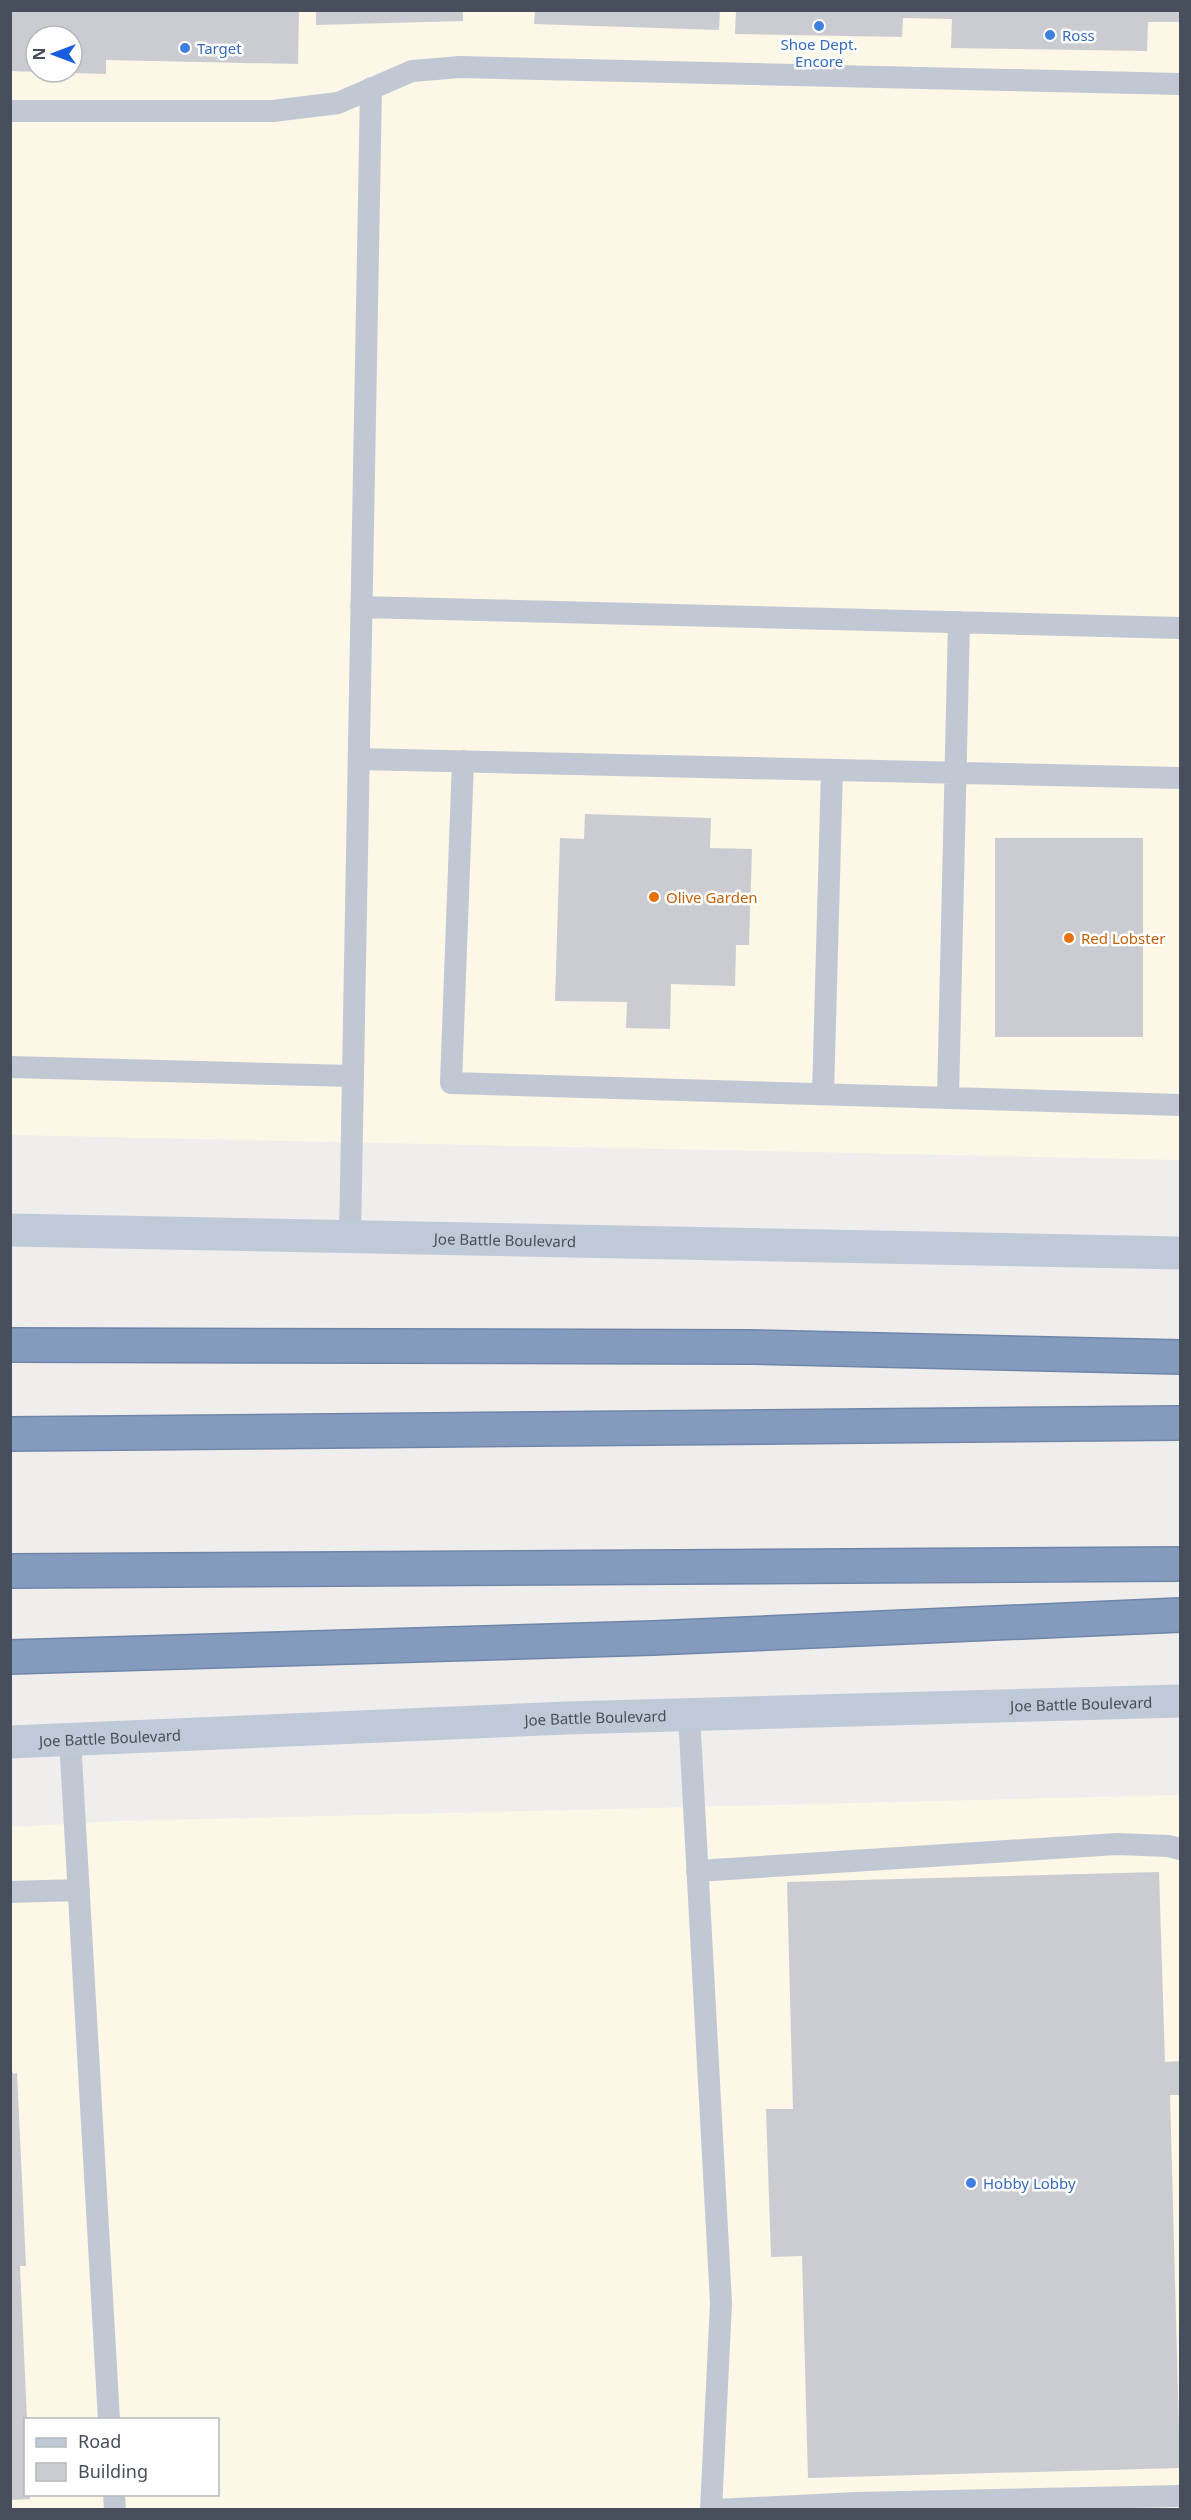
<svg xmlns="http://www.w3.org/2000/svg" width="1191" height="2520" font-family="'Noto Sans',sans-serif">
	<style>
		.commercial { fill: #fcf7e6; fill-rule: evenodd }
		.building { fill: #caccd2 }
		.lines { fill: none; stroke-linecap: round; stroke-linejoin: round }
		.motorway-casing { stroke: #7086a9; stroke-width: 36 }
		.service { stroke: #c1c8d3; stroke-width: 22 }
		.secondary { stroke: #c0c9d7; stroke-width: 33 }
		.motorway { stroke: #859bbd; stroke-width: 33 }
		.shop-dot { fill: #3f7fe0; stroke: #fff; stroke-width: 2 }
		.food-dot { fill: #e8710a; stroke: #fff; stroke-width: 2 }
		.labels { text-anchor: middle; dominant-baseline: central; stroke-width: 5; stroke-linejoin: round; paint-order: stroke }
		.shop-label { font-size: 15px; fill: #366cbe; stroke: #fff; text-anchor: start }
		.food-label { font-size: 15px; fill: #c56008; stroke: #fff; text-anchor: start }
		.street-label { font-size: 15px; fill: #464f5b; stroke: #fff }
	</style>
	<rect width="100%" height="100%" fill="#f0eeed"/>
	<path class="commercial" d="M11,11H1180V1160L11,1135ZM36,36H72V72H36Z
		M1180,1795V2509L11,2510V1827L119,1821ZM26,2420H218V2494H26Z"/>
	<path class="building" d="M10,10H299L298,64L106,60V74L72,73V36H36V72L10,71Z
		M316,10H463V21L316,25Z
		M535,10H720L719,30L534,24Z
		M736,10H1180V22H1148L1147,51L951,48L952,19L903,18L902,37L735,34Z
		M585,814L711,818L710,848L752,849L749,945H736L735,986L671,984L670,1029L626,1028L627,1002L555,1001L560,838L584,839Z
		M995,838H1143V1037H995Z
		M1159,1872L1165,2062L1180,2061V2095H1170L1180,2468L808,2478L802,2256L771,2257L766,2109H793L787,1882Z
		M10,2063L13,2074L17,2073L26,2266H20L27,2420L26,2494H30V2499L10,2500Z"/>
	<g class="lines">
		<g class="motorway-casing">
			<path id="motorway" d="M10,1345L751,1347L1180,1357
				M10,1434L1180,1423
				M10,1571L1180,1564
				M10,1657L653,1638L1180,1615"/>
		</g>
		<path class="service" d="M10,111H273L338,103L412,71L460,67L1180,84
			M361,607L1180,628
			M359,759L1180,778
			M463,761L451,1083L1180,1105
			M10,1067L352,1076
			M823,1094L832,770
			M948,1098L959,622
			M350,1238L371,88
			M689,1714L721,2303L711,2510
			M70,1739L109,2420
			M697,1871L1117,1844L1168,1846L1180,1849
			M10,1892L79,1890
			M114,2494L115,2510
			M716,2510L856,2503L1180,2496"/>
		<g class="secondary">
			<path id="s1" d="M10,1230L1180,1253"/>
			<path id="s2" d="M10,1742L567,1718L1180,1701"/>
		</g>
		<use href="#motorway" class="motorway"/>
	</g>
	<g class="shop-dot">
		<circle cx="819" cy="26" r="6"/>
		<circle cx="1050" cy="35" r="6"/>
		<circle cx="185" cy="48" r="6"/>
		<circle cx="971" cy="2183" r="6"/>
	</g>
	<g class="food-dot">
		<circle cx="654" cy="897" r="6"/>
		<circle cx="1069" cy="938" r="6"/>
	</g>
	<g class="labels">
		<g class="shop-label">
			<text x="1062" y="35">Ross</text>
			<text x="819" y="44" text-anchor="middle">Shoe Dept.<tspan x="819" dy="17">Encore</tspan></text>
			<text x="197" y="48">Target</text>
			<text x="983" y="2183">Hobby Lobby</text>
		</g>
		<g class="food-label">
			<text x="666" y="897">Olive Garden</text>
			<text x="1081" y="938">Red Lobster</text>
		</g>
		<g class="street-label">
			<text stroke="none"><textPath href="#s1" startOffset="495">Joe Battle Boulevard</textPath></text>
			<text stroke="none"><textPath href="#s2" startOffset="1072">Joe Battle Boulevard</textPath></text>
			<text stroke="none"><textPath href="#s2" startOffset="586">Joe Battle Boulevard</textPath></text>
			<text stroke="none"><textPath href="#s2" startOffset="100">Joe Battle Boulevard</textPath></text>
		</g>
	</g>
	<rect width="1191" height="2520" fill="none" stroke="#464f5b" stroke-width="24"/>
	<rect x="24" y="2418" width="195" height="78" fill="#ffffff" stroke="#b5b9bd" stroke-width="1.5"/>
	<rect x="36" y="2438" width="30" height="9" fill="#c0c9d7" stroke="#b5b9bd" stroke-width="1.5"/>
	<text x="78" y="2448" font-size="18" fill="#464f5b">Road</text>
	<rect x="36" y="2463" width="30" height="18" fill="#caccd2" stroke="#b5b9bd" stroke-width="1.5"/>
	<text x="78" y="2478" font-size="18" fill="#464f5b">Building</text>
	<g transform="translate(54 54) rotate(270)"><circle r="28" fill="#ffffff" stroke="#b5b9bd" stroke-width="1.5"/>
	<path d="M0-4.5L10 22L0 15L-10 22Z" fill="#185ce0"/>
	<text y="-9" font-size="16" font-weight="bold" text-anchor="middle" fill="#464f5b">N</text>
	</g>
</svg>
